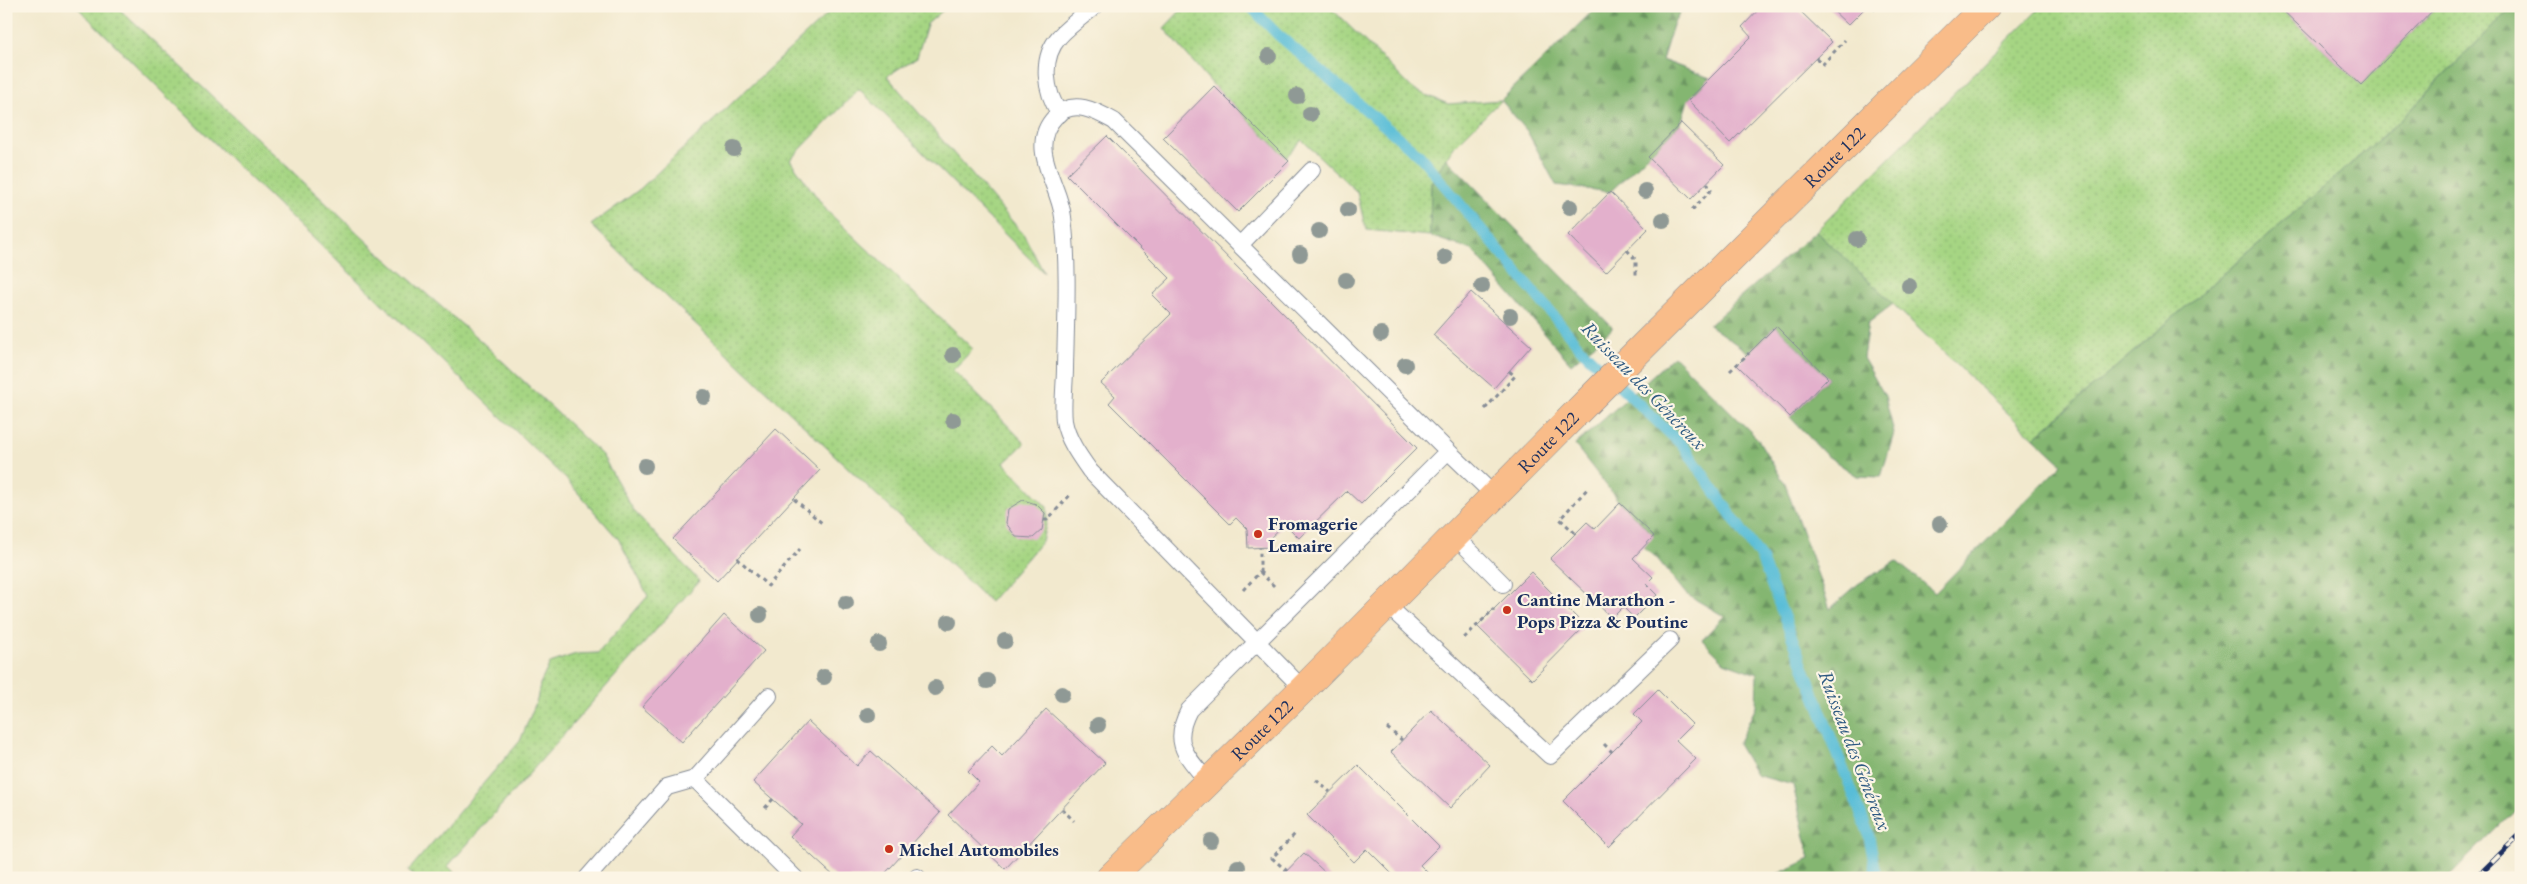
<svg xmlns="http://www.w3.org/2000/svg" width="2527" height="884" font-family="'EB Garamond',serif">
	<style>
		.grass { fill: url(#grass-dots); stroke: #608270 }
		.forest { fill: url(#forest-firs); stroke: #507268 }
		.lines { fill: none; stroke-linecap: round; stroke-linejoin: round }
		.stream { stroke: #59bdd7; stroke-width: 11 }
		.building { fill: #e3b0cc }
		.lane-casing { stroke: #868c96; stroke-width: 18 }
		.primary-casing { stroke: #868c96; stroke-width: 29 }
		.path { stroke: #868c96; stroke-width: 3; stroke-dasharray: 4 4; stroke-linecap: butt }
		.lane { stroke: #fff; stroke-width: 16 }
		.primary { stroke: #f9bc89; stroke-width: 28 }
		.rail-casing { stroke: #1b2f5e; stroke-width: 5.5 }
		.rail { stroke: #fcf5e5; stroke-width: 4; stroke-dasharray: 11; stroke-linecap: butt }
		.tree { fill: #8f9995 }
		.poi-dot { fill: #c8321e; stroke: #fcf5e5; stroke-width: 2 }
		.labels { text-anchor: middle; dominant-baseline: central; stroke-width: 4.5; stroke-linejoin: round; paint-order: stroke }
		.street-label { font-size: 19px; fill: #1b2f5e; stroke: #fcf5e5 }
		.poi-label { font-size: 19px; font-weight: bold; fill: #1b2f5e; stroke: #fcf5e5; text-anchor: start }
		.water-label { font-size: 20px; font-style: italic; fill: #2e5a82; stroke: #fcf5e5 }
	</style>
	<defs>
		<pattern id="grass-dots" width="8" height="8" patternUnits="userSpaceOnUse" patternTransform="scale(1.25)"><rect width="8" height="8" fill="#a6d583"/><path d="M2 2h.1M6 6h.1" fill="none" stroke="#8eb774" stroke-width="1.8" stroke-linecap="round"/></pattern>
		<pattern id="forest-firs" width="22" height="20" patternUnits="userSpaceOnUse" patternTransform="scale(1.25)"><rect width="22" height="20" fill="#84b671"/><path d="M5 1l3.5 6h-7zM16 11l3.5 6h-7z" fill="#6b9460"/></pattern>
	</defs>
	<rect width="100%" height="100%" fill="#fcf5e5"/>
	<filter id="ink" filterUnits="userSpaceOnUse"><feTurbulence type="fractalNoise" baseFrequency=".02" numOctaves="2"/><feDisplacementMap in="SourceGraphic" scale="10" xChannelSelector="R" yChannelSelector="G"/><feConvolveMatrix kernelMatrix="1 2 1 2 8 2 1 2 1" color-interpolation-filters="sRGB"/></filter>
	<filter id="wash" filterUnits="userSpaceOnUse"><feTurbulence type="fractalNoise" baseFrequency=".0096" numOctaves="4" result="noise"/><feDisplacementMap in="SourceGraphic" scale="20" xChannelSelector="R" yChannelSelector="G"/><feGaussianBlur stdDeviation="1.12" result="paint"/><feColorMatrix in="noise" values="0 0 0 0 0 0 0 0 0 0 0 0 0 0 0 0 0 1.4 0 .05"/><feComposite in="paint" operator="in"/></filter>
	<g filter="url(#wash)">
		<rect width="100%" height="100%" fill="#f2e9ce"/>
		<path class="grass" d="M76,6H116L378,252L482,342L602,455L634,511L699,581L448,866L460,878H416L408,871L520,741L537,700L540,684L550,663L576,654L598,653L648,596L619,540L566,479L247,175Z
			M836,6H948L927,24L917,57L887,76L1024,235L1044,273L859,89L790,160L827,211L973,349L953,370L1025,443L1004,463L1047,507V520L1042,541L990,602L591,225L640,189Z
			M1185,6H1329L1414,90L1448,104L1501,100L1454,147L1431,182L1430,236L1366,230L1357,192L1302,140L1286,157L1214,86L1164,28Z
			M2042,6H2278L2361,85L2437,6H2513L2391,129L2034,438L1816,231Z"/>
		<path class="forest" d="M1598,6H1683L1673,25L1662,60L1710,78L1688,100L1681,123L1610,192L1556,185L1527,131L1501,100Z
			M2513,6H2521V804L2447,878H1769L1810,859L1793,785L1756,775L1738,744L1756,707L1757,674L1724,662L1702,640L1724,616L1686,594L1656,557L1643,547L1654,535L1620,503L1575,445L1674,356L1757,438L1785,484L1830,609L1858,584L1896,561L1935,593L2062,464L2034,438L2391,129Z
			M1446,158L1613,328L1571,364L1472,250L1430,236L1431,182Z
			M1816,231L1893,304L1868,323L1863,358L1885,396L1894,433L1881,477L1857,476L1826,455L1790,417L1828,378L1776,326L1749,353L1709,325Z"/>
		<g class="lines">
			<path class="stream" d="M1250,6L1277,34L1420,156L1582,350L1684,447L1761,558L1868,832L1877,878"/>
		</g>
		<g id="blocks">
			<path class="building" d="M1762,6H1795L1832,42L1730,143L1688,100L1751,37L1742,27Z
				M1828,6H1867L1848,25Z
				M2278,6H2437L2361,85Z
				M1214,86L1289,161L1238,212L1163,138Z
				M1681,123L1724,165L1691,199L1648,157Z
				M1107,136L1417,448L1361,504L1347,491L1299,538L1285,524L1271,537L1272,547L1248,548L1247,529L1236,518L1230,524L1109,403L1115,396L1101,383L1171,314L1152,295L1170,278L1067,175Z
				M1610,192L1648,229L1606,272L1568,235Z
				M1471,292L1531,346L1494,388L1433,335Z
				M1776,326L1828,378L1790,417L1737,365Z
				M776,429L820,470L717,581L673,539Z
				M1023,500L1036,504L1045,513L1042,530L1033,538L1016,537L1006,523L1008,509Z
				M1620,503L1654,536L1633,558L1653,577L1646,584L1657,595L1634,618L1623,607L1612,618L1550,559L1587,522L1595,529Z
				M1531,572L1585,626L1532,680L1477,626Z
				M724,615L764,651L682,742L642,707Z
				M1658,690L1692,724L1676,740L1696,759L1609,847L1563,801L1642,722L1634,714Z
				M1046,709L1105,763L1005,869L948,815L979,782L968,771L992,746L1002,756Z
				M1431,710L1490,765L1450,808L1391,752Z
				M808,721L857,766L871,751L940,813L881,878H836L790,836L801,824L753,782Z
				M1358,765L1439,846L1420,865L1433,878H1396L1367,849L1354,862L1307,815Z
				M1304,853L1331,878H1280Z"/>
		</g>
	</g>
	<g filter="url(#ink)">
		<use href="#blocks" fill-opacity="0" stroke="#868c96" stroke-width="1"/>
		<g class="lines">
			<g class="lane-casing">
				<path id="lane" d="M1060,114C1045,92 1040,59 1059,37C1069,26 1083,16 1095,6
					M1240,245L1312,170
					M1455,536L1503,584
					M1387,605L1550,756L1670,640
					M1303,689L1090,471C1080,457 1067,439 1064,421C1062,404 1065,385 1065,368C1066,318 1069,267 1063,217C1060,185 1026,147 1055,117C1073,98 1096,111 1114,121L1448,451
					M695,779L795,878
					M1208,782C1187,756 1171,744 1189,710L1448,451L1495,496
					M917,877L918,878
					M587,878L667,787L695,779L769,696"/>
			</g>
			<g class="primary-casing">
				<g id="primary">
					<path id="s1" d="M1110,878L1303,689L1590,399L1986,6"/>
				</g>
			</g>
			<path class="path" d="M1875,6L1876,10
				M1816,58L1823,64L1845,40
				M1692,210L1711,190L1707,183
				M1627,250L1636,260V277
				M1730,371L1749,353
				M1485,409L1515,376L1509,371
				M794,499L823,524
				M1044,520H1047L1072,493
				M1575,533L1560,519L1588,488
				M737,558L768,586L800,549
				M1260,572L1274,586
				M1243,590L1260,572V548
				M1464,638L1494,609
				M1387,728L1402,740
				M1604,744L1612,752
				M1316,780L1330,792
				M765,808L773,799
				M1062,809L1074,821
				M1287,871L1272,858L1295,834"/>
			<use href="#lane" class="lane"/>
			<use href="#primary" class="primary"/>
			<g class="rail-casing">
				<path id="rail" d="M2476,878L2521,834"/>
			</g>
			<use href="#rail" class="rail"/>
		</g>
		<g class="tree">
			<circle cx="1269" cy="56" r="8"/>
			<circle cx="1297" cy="96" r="8"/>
			<circle cx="1310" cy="114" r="8"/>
			<circle cx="734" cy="149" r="8"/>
			<circle cx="1645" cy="191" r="8"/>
			<circle cx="1570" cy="207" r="8"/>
			<circle cx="1348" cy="210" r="8"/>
			<circle cx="1663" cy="220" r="8"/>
			<circle cx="1319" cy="231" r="8"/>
			<circle cx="1857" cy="239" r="8"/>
			<circle cx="1300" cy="254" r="8"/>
			<circle cx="1445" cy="257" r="8"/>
			<circle cx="1346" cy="280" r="8"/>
			<circle cx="1482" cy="286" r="8"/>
			<circle cx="1909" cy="286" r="8"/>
			<circle cx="1510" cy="316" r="8"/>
			<circle cx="1381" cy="334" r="8"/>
			<circle cx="953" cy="355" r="8"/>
			<circle cx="1405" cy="365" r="8"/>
			<circle cx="704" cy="397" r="8"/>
			<circle cx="953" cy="420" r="8"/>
			<circle cx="645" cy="466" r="8"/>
			<circle cx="1940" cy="524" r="8"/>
			<circle cx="846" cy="603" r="8"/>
			<circle cx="760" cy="615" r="8"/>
			<circle cx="949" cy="622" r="8"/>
			<circle cx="1005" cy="641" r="8"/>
			<circle cx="879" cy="644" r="8"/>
			<circle cx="824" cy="677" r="8"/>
			<circle cx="987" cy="681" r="8"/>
			<circle cx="935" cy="688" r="8"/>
			<circle cx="1062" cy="694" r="8"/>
			<circle cx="868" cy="715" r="8"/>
			<circle cx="1098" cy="725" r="8"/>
			<circle cx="1211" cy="841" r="8"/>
			<circle cx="1238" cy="867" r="8"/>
		</g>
	</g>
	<g class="poi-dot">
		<circle cx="1258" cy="534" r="5"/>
		<circle cx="1507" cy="610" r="5"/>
		<circle cx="889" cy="849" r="5"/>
	</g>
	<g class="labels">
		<g class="street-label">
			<text stroke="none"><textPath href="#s1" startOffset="1022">Route 122</textPath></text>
			<text stroke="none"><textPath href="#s1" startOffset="618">Route 122</textPath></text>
			<text stroke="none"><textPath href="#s1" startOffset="212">Route 122</textPath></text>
		</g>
		<g class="poi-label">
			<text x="1268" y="523">Fromagerie<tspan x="1268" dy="22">Lemaire</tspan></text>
			<text x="1517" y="599">Cantine Marathon -<tspan x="1517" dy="22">Pops Pizza &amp; Poutine</tspan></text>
			<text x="899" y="849">Michel Automobiles</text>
		</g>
		<g class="water-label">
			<text transform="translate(1644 385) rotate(46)">Ruisseau des Généreux</text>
			<text transform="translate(1855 750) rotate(69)">Ruisseau des Généreux</text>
		</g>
	</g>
	<rect width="2527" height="884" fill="none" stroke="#fcf5e5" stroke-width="25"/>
</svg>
